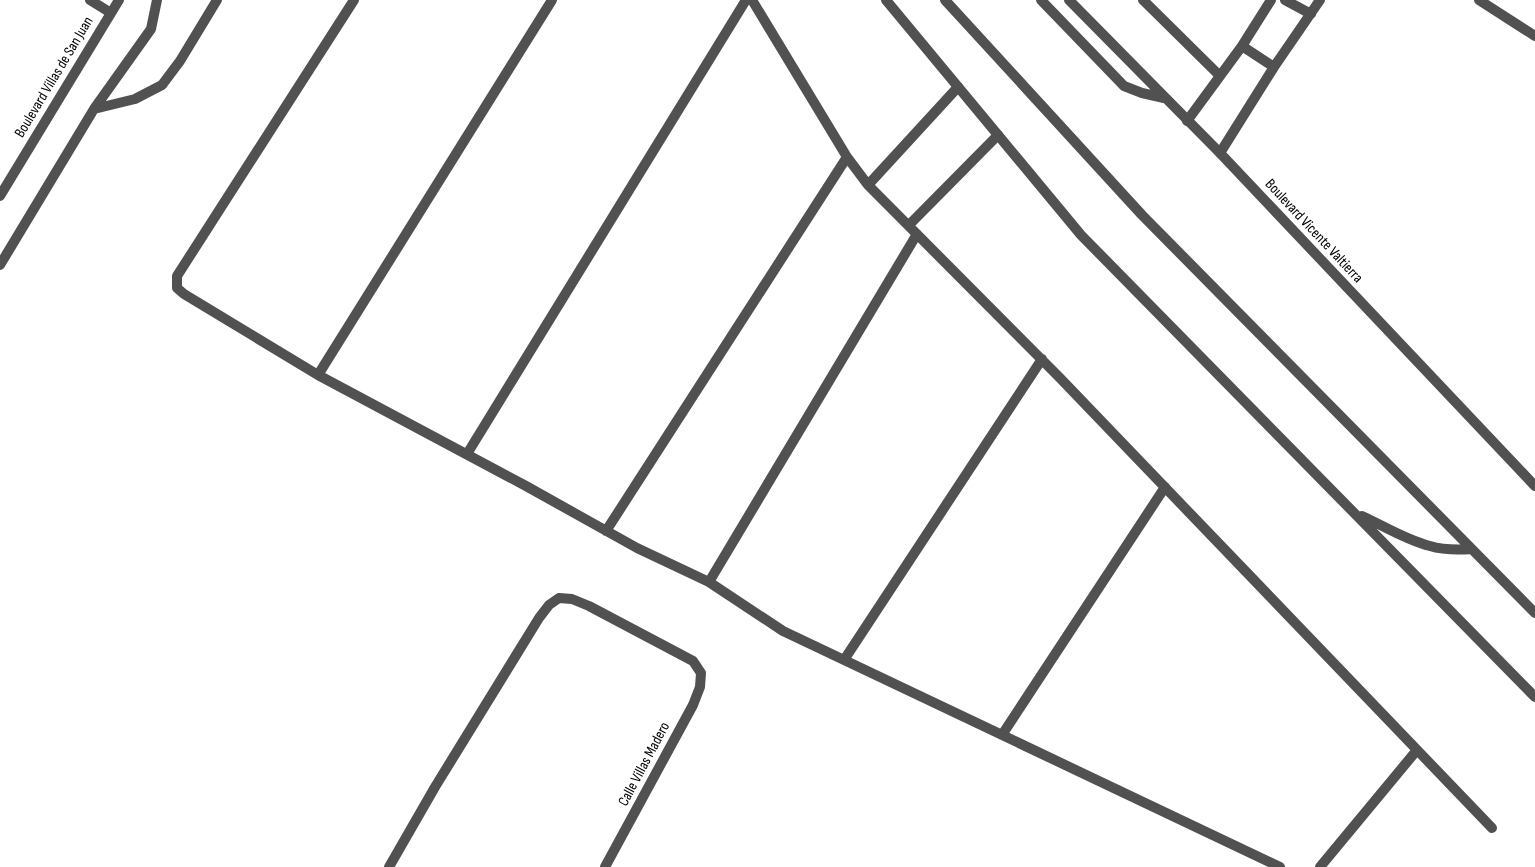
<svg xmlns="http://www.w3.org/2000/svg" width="1535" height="867" font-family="'Sofia Sans Condensed',sans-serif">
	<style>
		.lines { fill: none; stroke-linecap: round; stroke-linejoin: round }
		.minor { stroke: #515151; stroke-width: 10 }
		.tertiary { stroke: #515151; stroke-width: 10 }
		.labels { text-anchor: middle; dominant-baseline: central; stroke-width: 4; stroke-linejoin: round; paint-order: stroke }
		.street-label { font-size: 15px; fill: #000; stroke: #fff }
	</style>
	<rect width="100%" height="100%" fill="#fff"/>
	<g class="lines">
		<path class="minor" d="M90,0L111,13
			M354,0L177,276V288L184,294L318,375L526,486L637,548L709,582L783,631L1280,867
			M752,0L847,157
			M1143,0L1220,76
			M1285,0L1311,14
			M1479,0L1535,36
			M1242,46L1274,67
			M94,109L135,99L162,85L180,61L217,0
			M1187,121L1242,46L1271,0
			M1220,153L1274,67L1320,0
			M868,185L958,87
			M0,196L119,0
			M909,225L998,135
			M0,265L94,109L151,29L157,0
			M318,375L552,0
			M467,454L746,0
			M606,531L847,157L868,185L1060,378L1492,828
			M709,582L917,234
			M844,660L1042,359
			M1002,735L1165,487
			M389,867L435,787L539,618L549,605L559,598L572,599L589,606L693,661L701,673L700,687L693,705L605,867
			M1320,867L1417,750"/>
		<path class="tertiary" d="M886,0L1081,235L1535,697
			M945,0L1142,215L1535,613
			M1041,0L1124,86L1142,93L1164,98
			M1069,0L1220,153L1535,486
			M1362,516C1384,526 1406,540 1430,546C1443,550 1458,550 1472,549"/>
	</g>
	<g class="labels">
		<g class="street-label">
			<text transform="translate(54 77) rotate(-59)">Boulevard Villas de San Juan</text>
			<text transform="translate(1314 231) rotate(47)">Boulevard Vicente Valtierra</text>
			<text transform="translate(644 764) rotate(-62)">Calle Villas Madero</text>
		</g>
	</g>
</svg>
